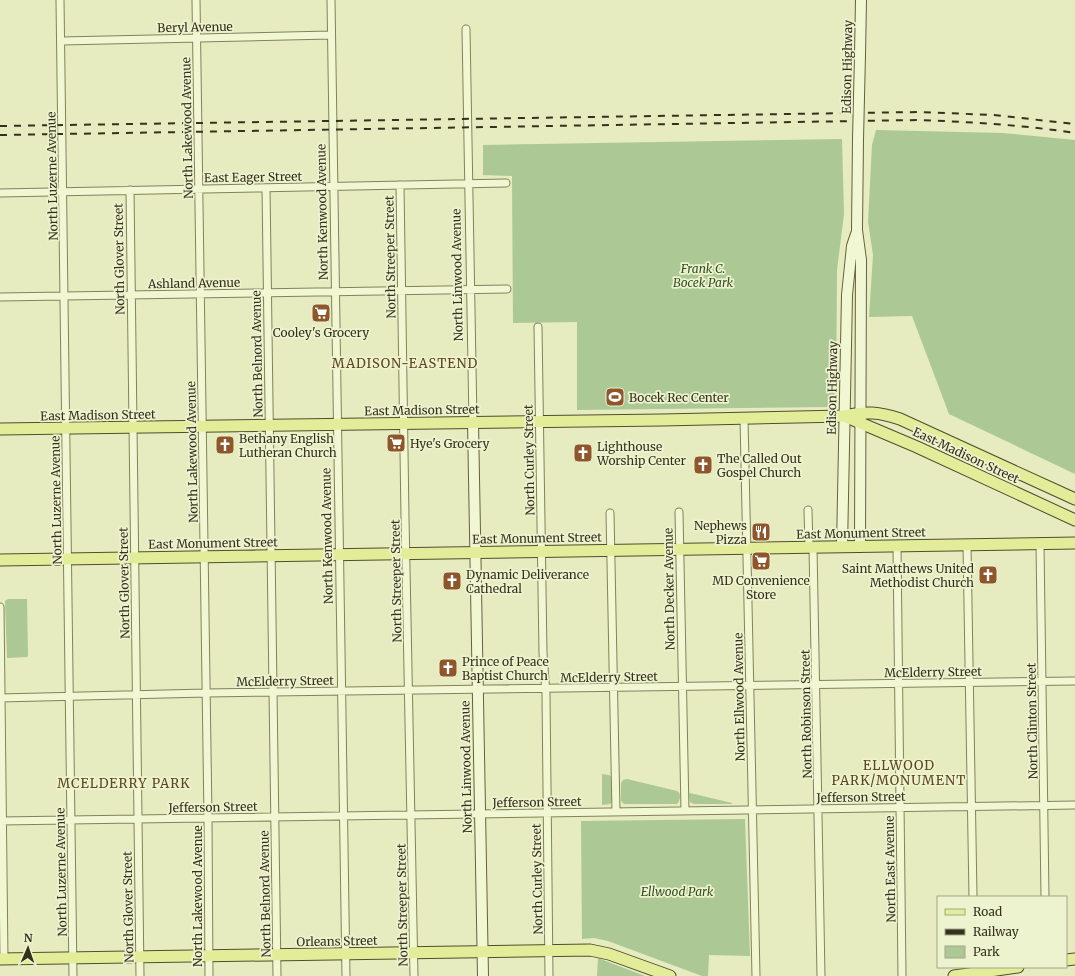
<svg xmlns="http://www.w3.org/2000/svg" width="1075" height="976" font-family="Merriweather,serif">
	<style>
		.green { fill: #acc895 }
		.lines { fill: none; stroke-linecap: round; stroke-linejoin: round }
		.street-casing { stroke: #838259; stroke-width: 9 }
		.secondary-casing { stroke: #65623c; stroke-width: 12 }
		.primary-casing { stroke: #514d2d; stroke-width: 13 }
		.street { stroke: #f2f7d3; stroke-width: 7 }
		.secondary { stroke: #f2f7d3; stroke-width: 10 }
		.primary { stroke: #e3ed99; stroke-width: 11 }
		.rail { stroke: #34321d; stroke-width: 2; stroke-dasharray: 7 7; stroke-linecap: butt }
		.secondary-bridge-casing { stroke: #65623c; stroke-width: 12; stroke-linecap: butt }
		.secondary-bridge { stroke: #f2f7d3; stroke-width: 10 }
		.labels { text-anchor: middle; dominant-baseline: central; stroke-width: 3.5; stroke-linejoin: round; paint-order: stroke }
		.street-label { font-size: 12px; fill: #34321d; stroke: #eef3cf }
		.park-label { font-size: 12px; font-style: italic; fill: #324f24; stroke: #eef3cf }
		.poi-label { font-size: 12px; fill: #34321d; stroke: #eef3cf; text-anchor: start }
		.neighbourhood-label { font-size: 13px; letter-spacing: 1px; fill: #5e471e; stroke: #eef3cf }
	</style>
	<rect width="100%" height="100%" fill="#e6ebc0"/>
	<path class="green" d="M876,130L1003,133L1075,140V474L949,414L912,316L869,317L873,255L868,222L872,145Z
		M842,139L844,214L837,270L836,400L831,407L577,410V322L513,323L512,176L483,175V145Z
		M8,599H27L28,656L27,657L7,658L5,601Z
		M602,774L609,775L612,777V802L610,804L602,805Z
		M627,779L677,791C682,794 680,801 677,804H624L621,801V783L623,780Z
		M690,793L732,803V804H694L690,802L689,795Z
		M745,819L750,956L709,955L708,976H702L608,941L594,938L582,939L581,821Z
		M598,958L645,976H597Z"/>
	<g class="lines">
		<g class="street-casing">
			<path id="street" d="M60,0L73,976
				M196,0L208,818L209,976
				M331,0L346,976
				M466,29L473,422
				M61,41L330,35
				M400,185L405,517L414,976
				M266,188L277,976
				M130,190L140,976
				M0,193L506,183
				M0,297L507,289
				M538,327L543,653L546,694L549,976
				M744,418L756,976
				M808,510L809,547
				M679,512L685,811
				M610,513L616,812
				M1040,544L1045,897
				M967,545L973,897
				M897,546L902,976
				M813,547L821,976
				M0,607L4,959
				M0,698L206,693L1075,681
				M0,821L1075,805"/>
		</g>
		<g class="secondary-casing">
			<path id="secondary" d="M860,55L861,0
				M858,139L857,230L861,260L860,547
				M473,422L483,976
				M842,547L847,295L852,246L856,234"/>
		</g>
		<g class="primary-casing">
			<path id="primary" d="M844,416L917,447L1075,520
				M0,429L662,420L844,416C866,411 879,412 900,419L1075,499
				M0,560L1075,543
				M0,959L590,950L609,954L670,976
				M1066,960L1075,959
				M954,976L1018,967"/>
		</g>
		<use href="#street" class="street"/>
		<use href="#secondary" class="secondary"/>
		<use href="#primary" class="primary"/>
		<path class="rail" d="M0,126L919,112L994,115L1075,124
			M0,135L918,120C971,122 1023,125 1075,133"/>
		<g class="secondary-bridge-casing">
			<path id="secondary-bridge" d="M858,139L860,55"/>
		</g>
		<use href="#secondary-bridge" class="secondary-bridge"/>
	</g>
	<defs>
		<g id="supermarket-square" transform="scale(1)"><rect x="-9" y="-9" width="18" height="18" rx="4" fill="#8f562c" stroke="#eef3cf"/><path d="M-6-5.5h2.5l.6 2H6L4.5 2H-2.5L-4.4-4H-6ZM-1.5 3.2a1.3 1.3 0 1 0 .1 0ZM3 3.2a1.3 1.3 0 1 0 .1 0Z" fill="#fff"/></g>
		<g id="stadium-square" transform="scale(1)"><rect x="-9" y="-9" width="18" height="18" rx="4" fill="#8f562c" stroke="#eef3cf"/><path d="M0-5a6.5 5 0 1 0 0 10a6.5 5 0 1 0 0-10ZM-3.5-1.8h7v3.6h-7Z" fill="#fff"/></g>
		<g id="church-square" transform="scale(1)"><rect x="-9" y="-9" width="18" height="18" rx="4" fill="#8f562c" stroke="#eef3cf"/><path d="M-1.2-6h2.4v3.5h3.3v2.4h-3.3V6h-2.4V-.1h-3.3v-2.4h3.3Z" fill="#fff"/></g>
		<g id="restaurant-square" transform="scale(1)"><rect x="-9" y="-9" width="18" height="18" rx="4" fill="#8f562c" stroke="#eef3cf"/><path d="M-5-6h1v4h1v-4h1v4h1v-4h1v5L-1.5 .5V6h-2V.5L-5-1ZM5-6V6H3V1.5H1.5Q1.5-4 5-6Z" fill="#fff"/></g>
	</defs>
	<g fill-rule="evenodd">
		<use href="#supermarket-square" x="321" y="313"/>
		<use href="#stadium-square" x="615" y="397"/>
		<use href="#supermarket-square" x="396" y="443"/>
		<use href="#church-square" x="225" y="445"/>
		<use href="#church-square" x="583" y="453"/>
		<use href="#church-square" x="703" y="465"/>
		<use href="#restaurant-square" x="761" y="532"/>
		<use href="#supermarket-square" x="761" y="561"/>
		<use href="#church-square" x="988" y="575"/>
		<use href="#church-square" x="452" y="581"/>
		<use href="#church-square" x="448" y="668"/>
	</g>
	<g class="labels">
		<g class="street-label">
			<text transform="translate(195 27) rotate(-1)">Beryl Avenue</text>
			<text transform="translate(847 67) rotate(-89)">Edison Highway</text>
			<text transform="translate(187 128) rotate(-91)">North Lakewood Avenue</text>
			<text transform="translate(52 176) rotate(-91)">North Luzerne Avenue</text>
			<text transform="translate(253 177) rotate(-1)">East Eager Street</text>
			<text transform="translate(322 212) rotate(-91)">North Kenwood Avenue</text>
			<text transform="translate(390 257) rotate(-91)">North Streeper Street</text>
			<text transform="translate(119 259) rotate(-91)">North Glover Street</text>
			<text transform="translate(457 275) rotate(-91)">North Linwood Avenue</text>
			<text transform="translate(194 283) rotate(-1)">Ashland Avenue</text>
			<text transform="translate(257 354) rotate(-91)">North Belnord Avenue</text>
			<text transform="translate(832 388) rotate(-89)">Edison Highway</text>
			<text transform="translate(422 410) rotate(-1)">East Madison Street</text>
			<text transform="translate(98 415) rotate(-1)">East Madison Street</text>
			<text transform="translate(192 452) rotate(-91)">North Lakewood Avenue</text>
			<text transform="translate(966 455) rotate(25)">East Madison Street</text>
			<text transform="translate(529 460) rotate(-91)">North Curley Street</text>
			<text transform="translate(56 500) rotate(-91)">North Luzerne Avenue</text>
			<text transform="translate(861 533) rotate(-1)">East Monument Street</text>
			<text transform="translate(327 536) rotate(-91)">North Kenwood Avenue</text>
			<text transform="translate(537 538) rotate(-1)">East Monument Street</text>
			<text transform="translate(213 543) rotate(-1)">East Monument Street</text>
			<text transform="translate(396 581) rotate(-91)">North Streeper Street</text>
			<text transform="translate(124 583) rotate(-91)">North Glover Street</text>
			<text transform="translate(669 589) rotate(-91)">North Decker Avenue</text>
			<text transform="translate(933 672) rotate(-1)">McElderry Street</text>
			<text transform="translate(609 677) rotate(-1)">McElderry Street</text>
			<text transform="translate(285 681) rotate(-1)">McElderry Street</text>
			<text transform="translate(739 697) rotate(-91)">North Ellwood Avenue</text>
			<text transform="translate(806 714) rotate(-91)">North Robinson Street</text>
			<text transform="translate(1032 721) rotate(-91)">North Clinton Street</text>
			<text transform="translate(466 767) rotate(-91)">North Linwood Avenue</text>
			<text transform="translate(861 797) rotate(-1)">Jefferson Street</text>
			<text transform="translate(537 802) rotate(-1)">Jefferson Street</text>
			<text transform="translate(213 807) rotate(-1)">Jefferson Street</text>
			<text transform="translate(890 869) rotate(-91)">North East Avenue</text>
			<text transform="translate(61 872) rotate(-91)">North Luzerne Avenue</text>
			<text transform="translate(537 879) rotate(-91)">North Curley Street</text>
			<text transform="translate(265 894) rotate(-91)">North Belnord Avenue</text>
			<text transform="translate(197 896) rotate(-90)">North Lakewood Avenue</text>
			<text transform="translate(402 905) rotate(-91)">North Streeper Street</text>
			<text transform="translate(128 907) rotate(-91)">North Glover Street</text>
			<text transform="translate(337 941) rotate(-1)">Orleans Street</text>
		</g>
		<g class="park-label">
			<text x="703" y="268">Frank C.<tspan x="703" dy="14">Bocek Park</tspan></text>
			<text x="677" y="891">Ellwood Park</text>
		</g>
		<g class="poi-label">
			<text x="321" y="332" text-anchor="middle">Cooley's Grocery</text>
			<text x="629" y="397">Bocek Rec Center</text>
			<text x="239" y="438">Bethany English<tspan x="239" dy="14">Lutheran Church</tspan></text>
			<text x="410" y="443">Hye's Grocery</text>
			<text x="597" y="446">Lighthouse<tspan x="597" dy="14">Worship Center</tspan></text>
			<text x="717" y="458">The Called Out<tspan x="717" dy="14">Gospel Church</tspan></text>
			<text x="747" y="525" text-anchor="end">Nephews<tspan x="747" dy="14">Pizza</tspan></text>
			<text x="974" y="568" text-anchor="end">Saint Matthews United<tspan x="974" dy="14">Methodist Church</tspan></text>
			<text x="466" y="574">Dynamic Deliverance<tspan x="466" dy="14">Cathedral</tspan></text>
			<text x="761" y="580" text-anchor="middle">MD Convenience<tspan x="761" dy="14">Store</tspan></text>
			<text x="462" y="661">Prince of Peace<tspan x="462" dy="14">Baptist Church</tspan></text>
		</g>
		<g class="neighbourhood-label">
			<text x="405" y="363">MADISON-EASTEND</text>
			<text x="899" y="765">ELLWOOD<tspan x="899" dy="15">PARK/MONUMENT</tspan></text>
			<text x="124" y="783">MCELDERRY PARK</text>
		</g>
	</g>
	<rect x="937" y="896" width="130" height="72" fill="#eef3cf" stroke="#a4a688"/>
	<rect x="945" y="909" width="20" height="6" fill="#e3ed99" stroke="#a4a688"/>
	<text x="973" y="916" font-size="12" fill="#34321d">Road</text>
	<rect x="945" y="929" width="20" height="6" fill="#34321d" stroke="#a4a688"/>
	<text x="973" y="936" font-size="12" fill="#34321d">Railway</text>
	<rect x="945" y="946" width="20" height="12" fill="#acc895" stroke="#a4a688"/>
	<text x="973" y="956" font-size="12" fill="#34321d">Park</text>
	<g transform="translate(28 948) rotate(2)" stroke="#eef3cf" stroke-width="3" paint-order="stroke">
	<path d="M0-3L7 15L0 10L-7 15Z" fill="#34321d"/>
	<text y="-6" font-size="11" font-weight="bold" text-anchor="middle" fill="#34321d">N</text>
	</g>
</svg>
